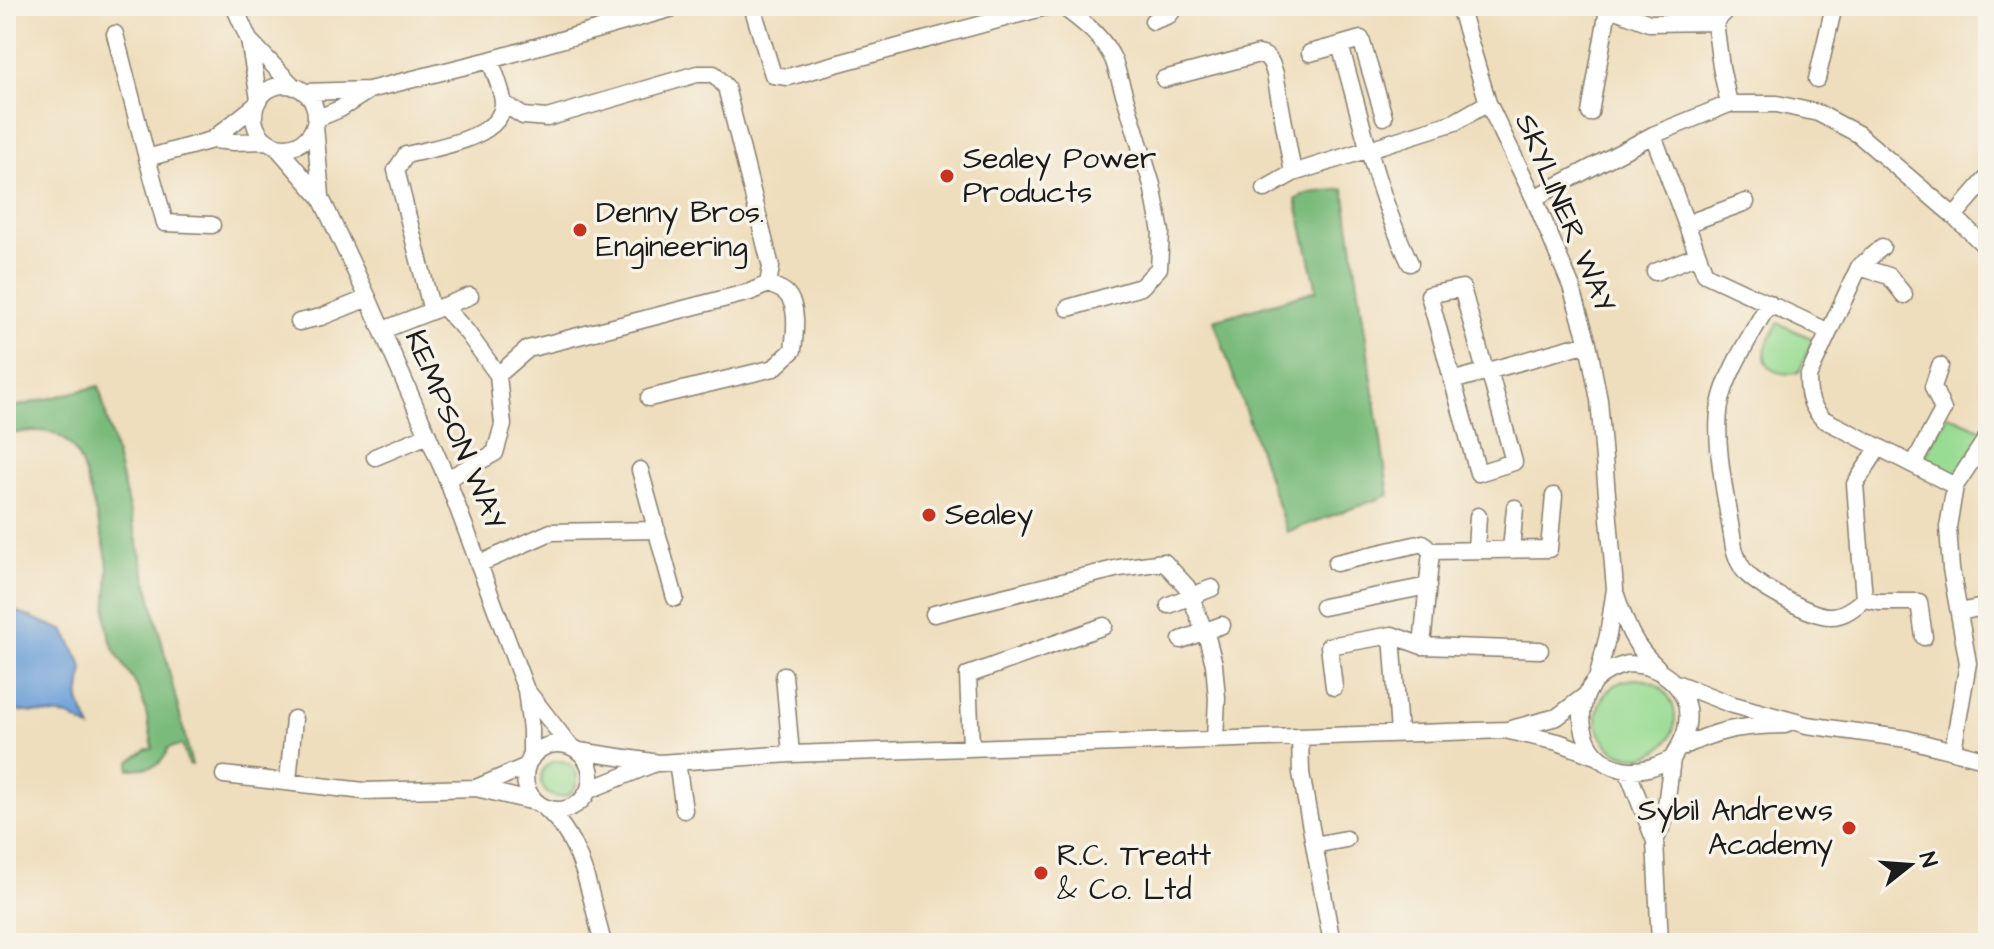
<svg xmlns="http://www.w3.org/2000/svg" width="1994" height="949" font-family="'Architects Daughter',sans-serif">
	<style>
		.green { fill: #98db92; stroke: #5a7c57; stroke-width: 2 }
		.forest { fill: #7abb7c; stroke: #4b6c4c; stroke-width: 2 }
		.water { fill: #6c9fd8; stroke: #445e7a; stroke-width: 2 }
		.lines { fill: none; stroke-linecap: round; stroke-linejoin: round }
		.minor-casing { stroke: #867d6c; stroke-width: 19 }
		.minor { stroke: #fff; stroke-width: 16 }
		.poi-dot { fill: #c8321e; stroke: #f7f3e8; stroke-width: 3 }
		.labels { text-anchor: middle; dominant-baseline: central; stroke-width: 7; stroke-linejoin: round; paint-order: stroke }
		.poi-label { font-size: 30px; fill: #1c1c1c; stroke: #f7f3e8; text-anchor: start }
		.street-label { font-size: 30px; fill: #1c1c1c; stroke: #f7f3e8 }
	</style>
	<rect width="100%" height="100%" fill="#f7f3e8"/>
	<filter id="ink" filterUnits="userSpaceOnUse"><feTurbulence type="fractalNoise" baseFrequency=".0125" numOctaves="2"/><feDisplacementMap in="SourceGraphic" scale="16" xChannelSelector="R" yChannelSelector="G"/><feConvolveMatrix kernelMatrix="1 2 1 2 8 2 1 2 1" color-interpolation-filters="sRGB"/></filter>
	<filter id="wash" filterUnits="userSpaceOnUse"><feTurbulence type="fractalNoise" baseFrequency=".006" numOctaves="4" result="noise"/><feDisplacementMap in="SourceGraphic" scale="32" xChannelSelector="R" yChannelSelector="G"/><feGaussianBlur stdDeviation="1.8" result="paint"/><feColorMatrix in="noise" values="0 0 0 0 0 0 0 0 0 0 0 0 0 0 0 0 0 1.4 0 .05"/><feComposite in="paint" operator="in"/></filter>
	<g filter="url(#wash)">
		<rect width="100%" height="100%" fill="#efdebd"/>
		<path class="green" d="M1778,323L1813,339L1799,372C1786,376 1764,373 1765,354C1765,344 1774,332 1778,323Z
			M1948,415L1985,431L1953,479L1922,461Z
			M1597 718a39 39 0 1 1 78 0a39 39 0 1 1-78 0Z
			M541 779a18 18 0 1 1 36 0a18 18 0 1 1-36 0Z"/>
		<path class="forest" d="M1344,189L1389,495L1287,532L1214,320L1317,290L1296,199L1310,193Z
			M99,386L192,765L188,764L182,745L168,748C162,769 149,768 129,769L130,761L147,749H153C149,727 146,702 135,683C126,667 113,653 109,634C103,612 110,590 108,567C106,547 99,526 94,507C79,451 73,419 6,435V409Z"/>
		<path class="water" d="M6,607L65,631L83,667L79,701L91,729L69,716L6,710Z"/>
	</g>
	<g filter="url(#ink)">
		<g class="lines">
			<g class="minor-casing">
				<path id="minor" d="M234,6L249,40L259,99
					M603,6L609,25
					M752,6L773,75L788,77L1049,6
					M1062,6C1083,22 1103,36 1114,61L1152,185L1161,232L1159,268L1141,287L1068,308
					M1459,6L1488,103L1534,198L1571,286L1588,343L1599,400L1615,589L1608,635L1597,679
					M1605,6L1649,23L1715,22
					M1153,21L1169,15L1176,6
					M115,34L147,158L212,140L256,105
					M250,41L294,87
					M1340,45L1361,39L1384,117
					M1310,53L1340,45C1361,119 1377,194 1410,263
					M1164,79L1259,54C1270,56 1272,64 1275,74L1293,173
					M1817,79L1834,6
					M254 116a31 31 0 1 1 62 0a31 31 0 1 1-62 0Z
					M304,92L369,90L490,60L680,6
					M1729,104L1721,67L1715,22L1731,6
					M1590,113L1608,9
					M316,119L340,109L368,91
					M315,126L321,196
					M1653,135L1705,274L1827,331
					M212,140L234,142L266,141
					M276,146L321,198L368,298L447,479L526,690L531,730V759
					M147,158L165,223L212,225
					M1265,189L1293,173L1455,122L1488,103
					M1534,198L1653,135L1729,104H1777L1818,113L1858,134L1954,216L1988,249
					M1954,216L1988,177
					M1686,224L1746,202
					M1882,247L1859,267L1808,377C1808,395 1810,405 1823,419L1955,486
					M1859,267L1889,276L1904,295
					M1655,272L1698,255
					M1769,303C1753,333 1726,372 1720,405C1713,445 1728,506 1734,548C1737,558 1740,567 1748,575C1762,588 1812,617 1831,616C1844,616 1855,607 1864,599L1855,484L1879,447
					M443,306L466,331L498,375
					M432,311L396,170L406,155C432,148 504,139 503,102C502,89 494,72 490,60
					M299,322L321,317L368,298
					M383,330L470,296
					M1485,371L1462,288L1429,295L1478,473L1514,462L1489,370
					M1452,381L1588,343
					M649,398L774,368L793,350C795,333 799,306 786,293C782,289 773,286 768,284
					M375,457L428,435
					M1913,465L1943,410L1933,387L1940,366
					M640,470L675,598
					M447,479L495,453L503,425L498,375L528,349L750,292L768,284L771,267L726,87L714,74H697L547,118L523,116L503,103
					M1476,550L1478,516
					M1511,550L1515,508
					M481,563L551,532L657,530
					M1336,563L1423,543L1431,551
					M1616,595C1626,624 1633,646 1657,667
					M1864,599L1879,602H1919L1924,637
					M1169,605L1212,588
					M1323,607L1428,586
					M1960,612L1988,606
					M934,614L1119,568L1164,562L1187,587L1208,641L1214,664L1217,698L1215,739
					M1392,635L1399,733
					M1181,640L1222,625
					M1422,646L1431,551L1549,549L1554,496
					M1628,664C1664,665 1695,691 1686,730C1684,740 1677,750 1672,759C1658,765 1646,771 1630,770C1585,768 1568,712 1595,681C1604,671 1616,667 1628,664Z
					M784,675L791,754
					M1676,683L1730,704L1807,725L1907,739L1988,760
					M1334,687L1329,646L1392,635L1422,646L1540,650
					M527,691L569,745
					M1509,731L1558,742L1598,757
					M1300,738L1301,773L1332,943
					M525 777a33 33 0 1 1 66 0a33 33 0 1 1-66 0Z
					M971,747L968,675L1104,626
					M1678,749C1718,729 1740,726 1785,725
					M1953,750L1968,663L1951,569L1948,527L1955,486L1988,436
					M579,751L659,763L791,754L1507,730L1557,717L1586,695
					M677,762L684,810
					M1627,770L1655,841L1660,943
					M224,775L364,791L476,788L535,802
					M288,781L294,719
					M476,788L527,766
					M589,790L653,764
					M545,808C584,841 590,897 603,943
					M1655,841L1664,821L1672,759
					M1314,845L1346,839"/>
			</g>
			<use href="#minor" class="minor"/>
		</g>
	</g>
	<g class="poi-dot">
		<circle cx="947" cy="176" r="8"/>
		<circle cx="580" cy="230" r="8"/>
		<circle cx="929" cy="515" r="8"/>
		<circle cx="1849" cy="828" r="8"/>
		<circle cx="1041" cy="873" r="8"/>
	</g>
	<g class="labels">
		<g class="poi-label">
			<text x="963" y="159">Sealey Power<tspan x="963" dy="34">Products</tspan></text>
			<text x="596" y="213">Denny Bros.<tspan x="596" dy="34">Engineering</tspan></text>
			<text x="945" y="515">Sealey</text>
			<text x="1833" y="811" text-anchor="end">Sybil Andrews<tspan x="1833" dy="34">Academy</tspan></text>
			<text x="1057" y="856">R.C. Treatt<tspan x="1057" dy="34">&amp; Co. Ltd</tspan></text>
		</g>
		<g class="street-label">
			<text transform="translate(1565 213) rotate(67)">SKYLINER WAY</text>
			<text transform="translate(455 430) rotate(67)">KEMPSON WAY</text>
		</g>
	</g>
	<rect width="1994" height="949" fill="none" stroke="#f7f3e8" stroke-width="32"/>
	<g transform="translate(1910 865) rotate(73)" stroke="#f7f3e8" stroke-width="6" paint-order="stroke">
	<path d="M0-6L14 30L0 20L-14 30Z" fill="#1c1c1c"/>
	<text y="-12" font-size="22" font-weight="bold" text-anchor="middle" fill="#1c1c1c">N</text>
	</g>
</svg>
